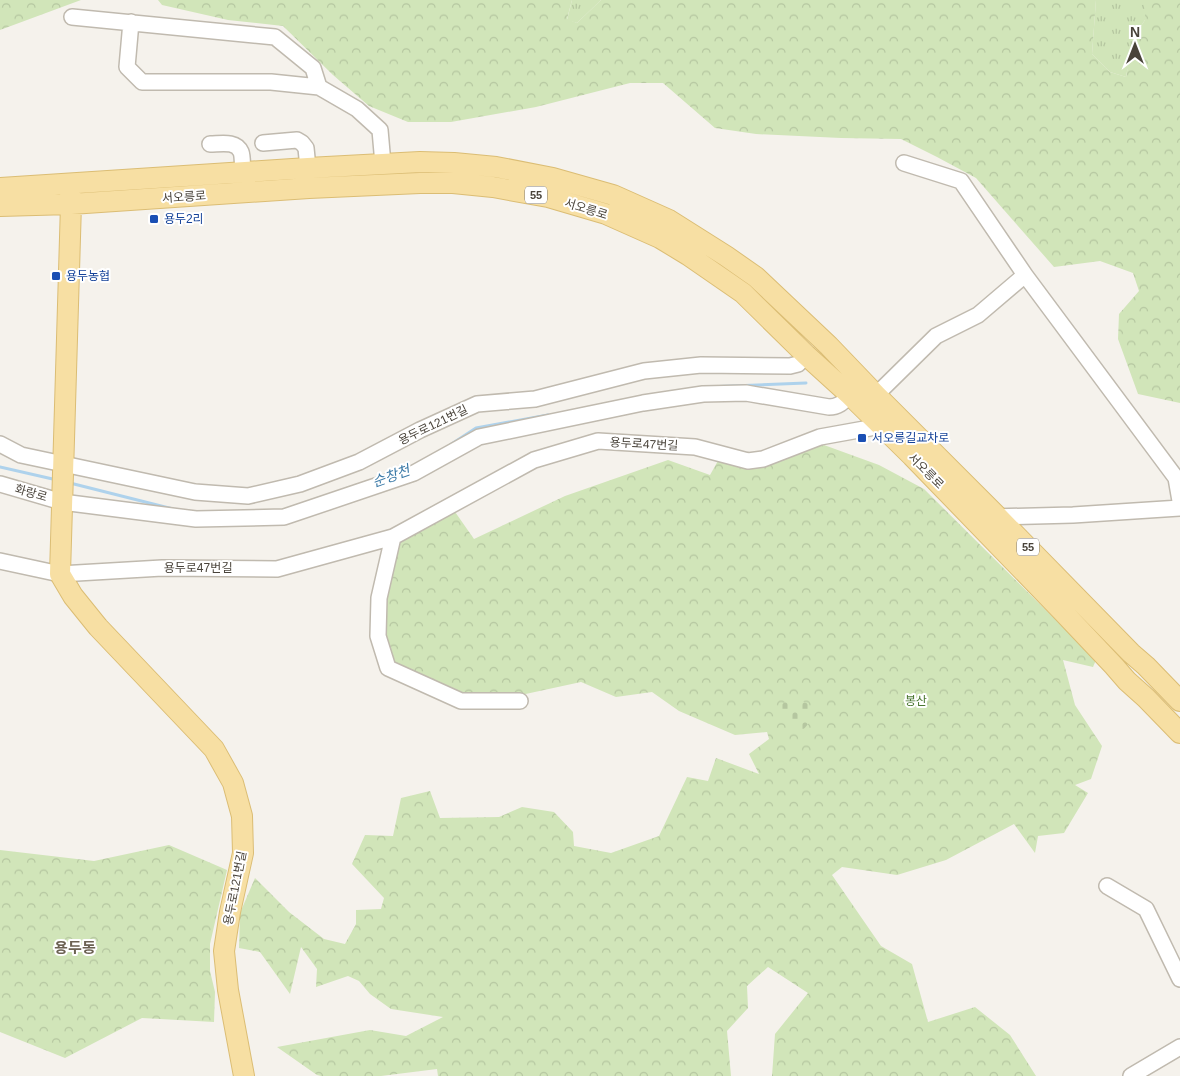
<svg xmlns="http://www.w3.org/2000/svg" width="1180" height="1076" font-family="Arial,'Noto Sans KR',sans-serif">
	<style>
		.grass { fill: url(#grass-tufts) }
		.forest { fill: url(#forest-crowns) }
		.cemetery { fill: url(#cemetery-stones) }
		.lines { fill: none; stroke-linecap: round; stroke-linejoin: round }
		.stream { stroke: #aed2ec; stroke-width: 3 }
		.minor-casing { stroke: #c0baaf; stroke-width: 18 }
		.major-casing { stroke: #dbbd74; stroke-width: 22 }
		.minor { stroke: #fff; stroke-width: 15 }
		.major { stroke: #f7dfa3; stroke-width: 20 }
		.transit-dot { fill: #1a4fb4; stroke: #fff; stroke-width: 2 }
		.labels { text-anchor: middle; dominant-baseline: central; stroke-width: 4; stroke-linejoin: round; paint-order: stroke }
		.shield { fill: #fff; stroke: #807b75; stroke-width: 1 }
		.shield-label { font-size: 11px; font-weight: bold; fill: #49433a }
		.street-label { font-size: 12px; fill: #49433a; stroke: #fff }
		.transit-label { font-size: 12px; fill: #164399; stroke: #fff; text-anchor: start }
		.park-label { font-size: 12px; fill: #4b7731; stroke: #fff }
		.water-label { font-size: 14px; font-style: italic; fill: #3878a6; stroke: #fff }
		.quarter-label { font-size: 15px; font-weight: bold; fill: #6b6152; stroke: #fff }
	</style>
	<defs>
		<pattern id="grass-tufts" width="24" height="20" patternUnits="userSpaceOnUse" patternTransform="scale(1.25)"><rect width="24" height="20" fill="#d1e5b9"/><path d="M3 7l-1-3M5 7V3M7 7l1-3M15 17l-1-3M17 17v-4M19 17l1-3" fill="none" stroke="#b5c6a0"/></pattern>
		<pattern id="forest-crowns" width="20" height="18" patternUnits="userSpaceOnUse" patternTransform="scale(1.25)"><rect width="20" height="18" fill="#d1e5b9"/><path d="M2 6a3 3 0 1 1 6 0M12 15a3 3 0 1 1 6 0" fill="none" stroke="#b5c6a0"/></pattern>
		<pattern id="cemetery-stones" width="16" height="16" patternUnits="userSpaceOnUse" patternTransform="scale(1.25)"><rect width="16" height="16" fill="#d1e5b9"/><path d="M2 7V4a2 2 0 0 1 4 0v3zM10 15v-3a2 2 0 0 1 4 0v3z" fill="#b5c6a0"/></pattern>
	</defs>
	<rect width="100%" height="100%" fill="#f5f2ec"/>
	<path class="grass" d="M572,0H601L577,23L567,20Z
		M1096,0H1145V20L1133,38L1126,77L1110,72L1092,54Z"/>
	<path class="forest" d="M0,0H81L0,30Z
		M158,0H572L567,19L577,23L601,0H1096L1092,54L1110,72L1126,77L1133,38L1145,20V0H1180V403L1138,394L1118,339L1119,314L1139,291L1133,273L1100,261L1054,267L976,178L937,157L901,139L841,138L756,134L715,128L663,83H630L536,107L451,122H408L369,106L333,75L283,26L228,20L162,5Z
		M824,445L879,465L924,489L1096,660L1093,667L1063,660L1075,705L1102,746L1091,779L1075,785L1088,793L1064,833L1038,836L1035,853L1014,824L946,860L897,875L842,867L832,875L881,946L912,964L928,1022L975,1007L1010,1035L1036,1076H772L775,1034L808,993L768,967L747,986L748,1008L727,1031L731,1076H438L437,1069L381,1076H321L317,1075L277,1047L370,1030L406,1036L443,1017L391,1009L370,994L359,981L348,976L316,987L317,969L301,947L290,994L260,952L239,948L240,913L255,878L289,912L324,939L345,944L356,924V910L381,909L384,898L352,864L365,835L393,836L401,798L430,791L440,818L499,817L522,807L554,812L573,832L574,846L611,853L659,836L687,777L708,781L716,758L759,774L749,754L769,739L767,732L735,735L679,711L652,692L616,697L581,682L521,695L461,697L392,664L381,636L383,599L395,540L453,509L474,539L565,496L668,460L710,475L719,459L794,451Z
		M169,845L227,870L210,944V971L215,992L214,1022L142,1018L65,1058L0,1032V850L94,861Z"/>
	<path class="cemetery" d="M789,699H799L808,704C813,719 811,723 799,733L777,708Z"/>
	<g class="lines">
		<path class="stream" d="M707,387L806,383
			M450,445L476,428L548,415
			M0,467L57,480
			M70,483L173,509"/>
		<g class="minor-casing">
			<path id="minor" d="M72,17L275,37L313,68L319,87L357,109L380,130L383,164
				M131,22L127,67L142,82H271L319,87
				M263,143L297,140L302,143L306,148L308,168
				M210,144C220,144 236,140 241,152C243,157 242,167 243,173
				M904,163L961,181L1025,275
				M876,395L936,336L978,315L1025,275L1176,478L1180,501
				M0,444L21,455L195,492L248,496L300,484L359,462L420,430L477,404L535,399L644,371L701,365L790,366L798,364L806,355
				M0,484L62,502L196,519L284,517L414,473L479,437L643,403L703,394L746,393L829,407C839,407 843,402 850,395
				M991,517L1073,515L1180,508
				M393,537L379,598L378,636L388,668L461,701H520
				M0,561L60,574L162,568L277,569L393,537L534,460L598,441L695,447L748,461L763,459L820,437L881,426
				M1107,886L1146,909L1180,979
				M1131,1076L1180,1047"/>
		</g>
		<g class="major-casing">
			<path id="major" d="M0,188L308,168L420,162L454,163L496,167L553,178L613,195L669,220L726,256L756,277L829,346L876,395L998,517L1131,653L1146,666L1180,701
				M70,192L71,204L60,574L73,596L98,627L214,749L233,783L242,816L243,853L230,912L224,951L228,990L244,1076
				M0,206L71,204L309,188L420,183H453L493,187L548,197L606,214L660,238L688,255L743,293L806,355L850,395L912,456L1063,612L1114,666L1127,681L1146,698L1180,733"/>
		</g>
		<use href="#minor" class="minor"/>
		<use href="#major" class="major"/>
	</g>
	<g class="transit-dot">
		<rect x="149" y="214" width="10" height="10" rx="2.5"/>
		<rect x="51" y="271" width="10" height="10" rx="2.5"/>
		<rect x="857" y="433" width="10" height="10" rx="2.5"/>
	</g>
	<g class="labels">
		<g class="shield">
			<rect x="525" y="186.5" width="22" height="17" rx="4"/>
			<rect x="1017" y="538.5" width="22" height="17" rx="4"/>
		</g>
		<g class="shield-label">
			<text x="536" y="195">55</text>
			<text x="1028" y="547">55</text>
		</g>
		<g class="street-label">
			<text transform="translate(184 197) rotate(-4)">서오릉로</text>
			<text transform="translate(586 209) rotate(17)">서오릉로</text>
			<text transform="translate(433 425) rotate(-26)">용두로121번길</text>
			<text transform="translate(644 444) rotate(3)">용두로47번길</text>
			<text transform="translate(926 471) rotate(45)">서오릉로</text>
			<text transform="translate(31 493) rotate(16)">화랑로</text>
			<text x="198" y="568">용두로47번길</text>
			<text transform="translate(235 888) rotate(-79)">용두로121번길</text>
		</g>
		<g class="transit-label">
			<text x="164" y="219">용두2리</text>
			<text x="66" y="276">용두농협</text>
			<text x="872" y="438">서오릉길교차로</text>
		</g>
		<g class="park-label">
			<text x="916" y="701">봉산</text>
		</g>
		<g class="water-label">
			<text transform="translate(391 476) rotate(-20)">순창천</text>
		</g>
		<g class="quarter-label">
			<text x="75" y="947">용두동</text>
		</g>
	</g>
	<g transform="translate(1135 45)" stroke="#ffffff" stroke-width="4" paint-order="stroke">
	<path d="M0-4L9 19L0 12L-9 19Z" fill="#49433a"/>
	<text y="-8" font-size="14" font-weight="bold" text-anchor="middle" fill="#49433a">N</text>
	</g>
</svg>
